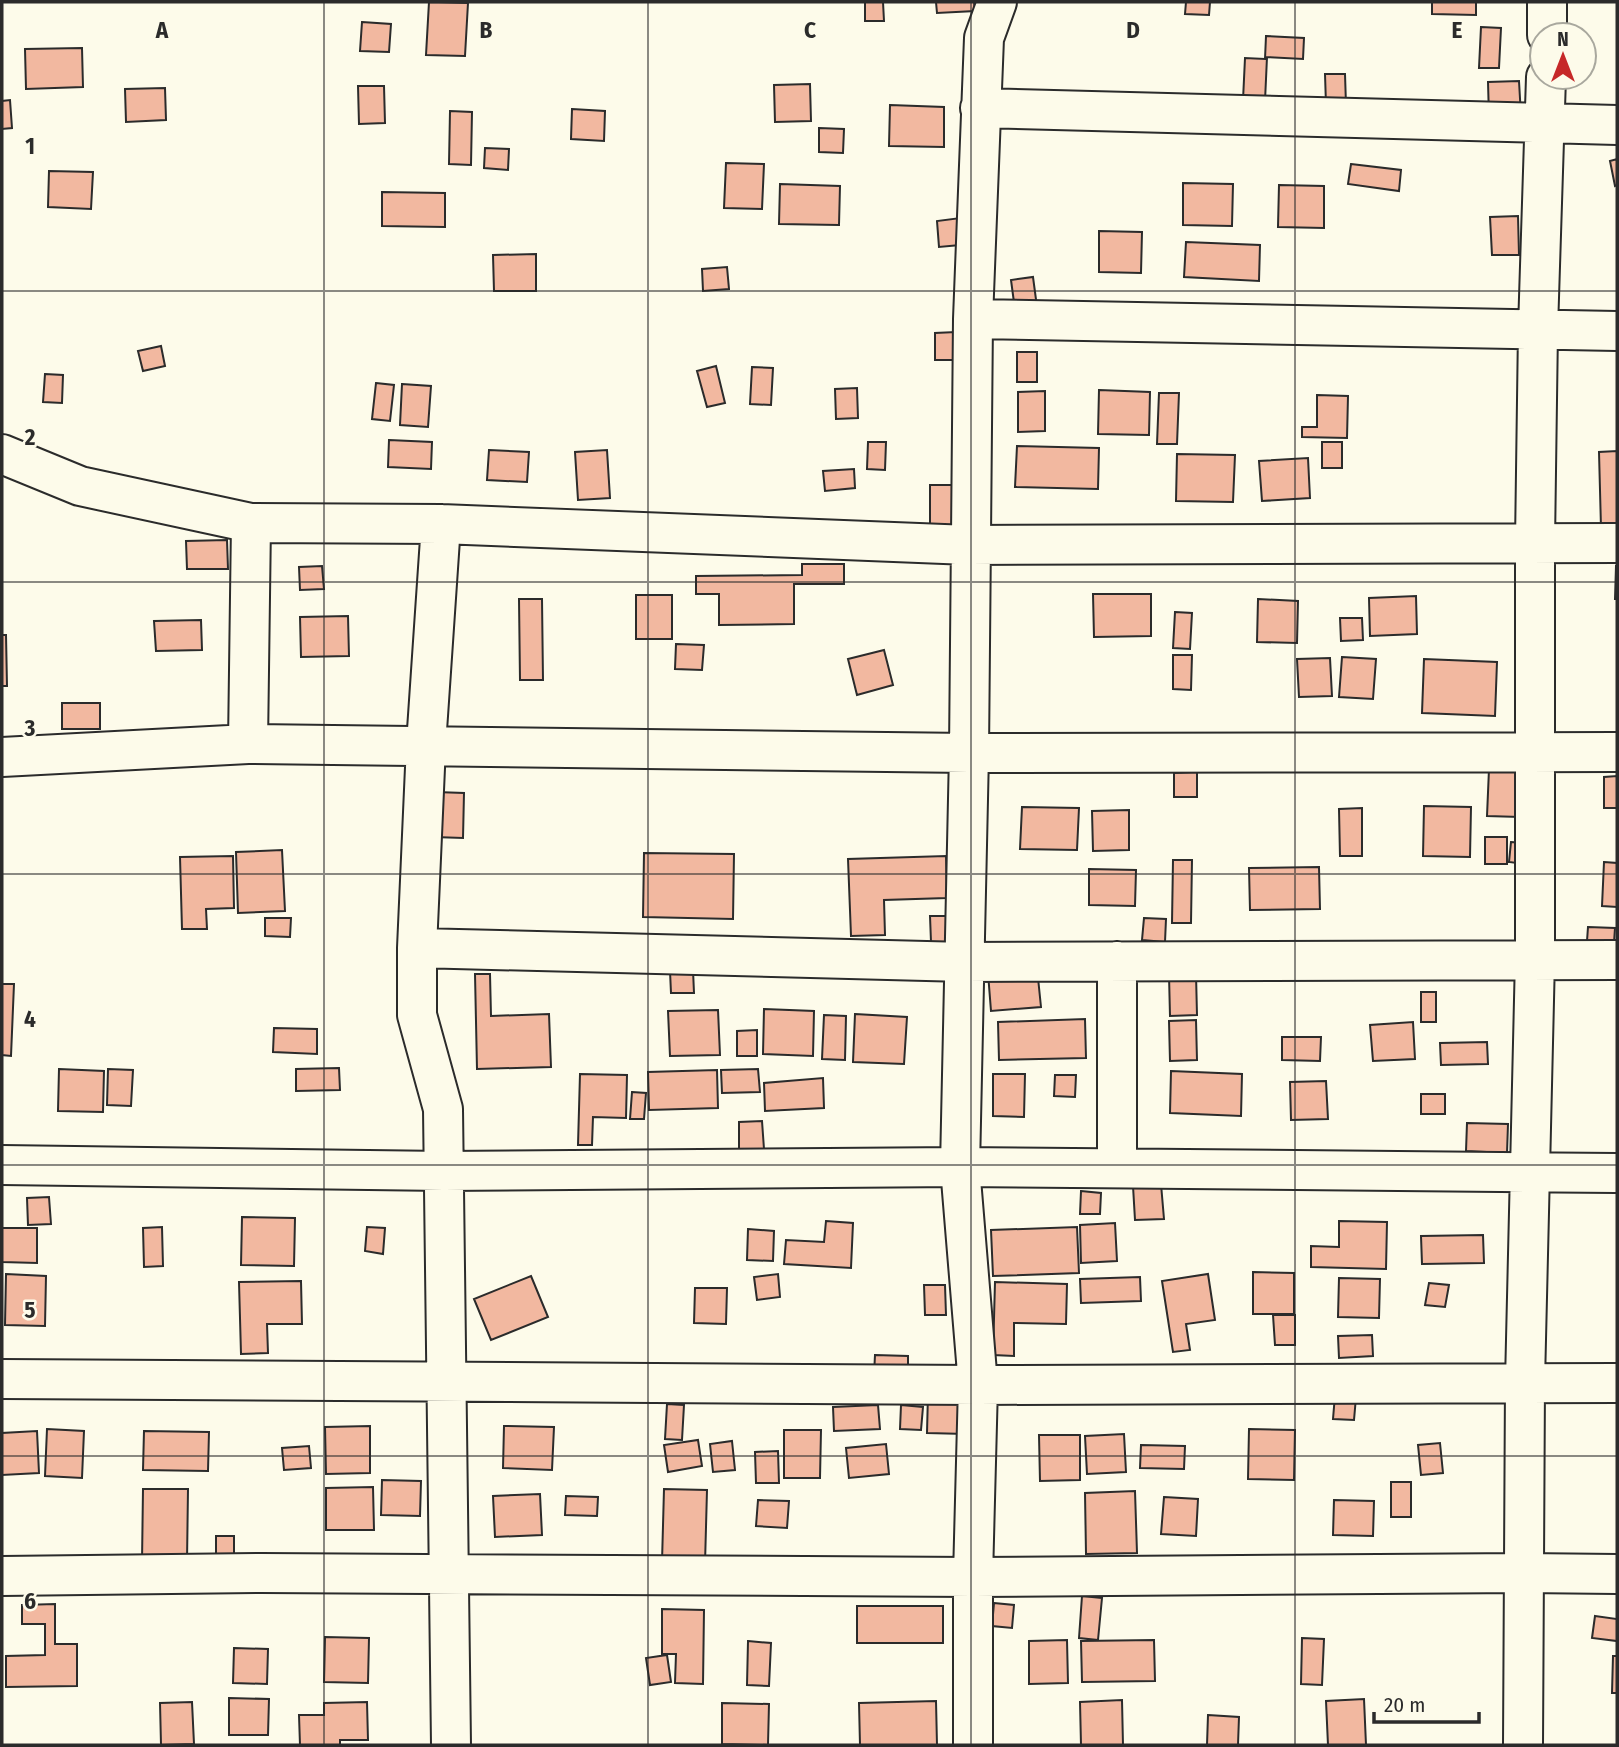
<svg xmlns="http://www.w3.org/2000/svg" width="1619" height="1747" font-family="'Fira Sans Condensed',sans-serif">
	<style>
		.building { fill: #f2b8a0; stroke: #2b2b2b; stroke-width: 2 }
		.lines { fill: none; stroke-linecap: round; stroke-linejoin: round }
		.minor-casing { stroke: #2b2b2b; stroke-width: 42 }
		.minor { stroke: #fdfbea; stroke-width: 38 }
		.grid { fill: none; stroke: #2b2b2b; stroke-width: 2; stroke-opacity: 0.55 }
		.grid-label { font-size: 23px; text-anchor: middle; font-weight: bold; fill: #2b2b2b; stroke: #fdfbea; stroke-width: 5; stroke-linejoin: round; paint-order: stroke }
	</style>
	<rect width="100%" height="100%" fill="#fdfbea"/>
	<path class="building" d="M429,2L468,3L465,56L426,55Z
		M865,2H883L884,21H865Z
		M936,2H974L975,11L937,13Z
		M1186,2H1210L1209,15L1185,14Z
		M1432,2H1476V15L1432,14Z
		M362,22L391,24L389,52L360,51Z
		M1481,27L1501,28L1499,68H1479Z
		M1266,36L1304,38L1303,59L1267,57L1265,101L1243,100L1245,58L1265,59Z
		M82,48L83,87L26,89L25,49Z
		M1325,74H1345L1346,105H1326Z
		M1519,81L1521,116L1489,118L1488,82Z
		M810,84L811,121L775,122L774,85Z
		M358,86H384L385,123L359,124Z
		M165,88L166,120L126,122L125,89Z
		M10,100L12,128L2,129V101Z
		M890,105L944,107V147L889,146Z
		M572,109L605,111L604,141L571,139Z
		M450,111L472,112L471,165L449,164Z
		M819,128L844,129L843,153L819,152Z
		M485,148L509,149L508,170L484,168Z
		M1617,159V185L1615,186L1610,161Z
		M726,163L764,164L762,209L724,208Z
		M1351,164L1401,170L1399,191L1348,184Z
		M49,171L93,172L91,209L48,207Z
		M1183,183L1233,184L1232,226L1183,225Z
		M780,184L840,186L839,225L779,224Z
		M1279,185L1324,186V228L1278,227Z
		M382,192L445,193V227L382,226Z
		M1518,216L1519,255H1492L1490,217Z
		M968,217L971,244L939,247L937,221Z
		M1099,231L1142,232L1141,273L1099,272Z
		M1186,242L1260,245L1259,281L1184,277Z
		M536,254V291H494L493,255Z
		M727,267L729,289L703,291L702,269Z
		M1033,277L1037,307L1015,310L1011,280Z
		M956,332L957,360H935V333Z
		M161,346L165,366L143,371L138,351Z
		M1017,352H1037V382H1017Z
		M716,366L725,403L707,407L697,371Z
		M752,367L773,368L771,405L750,404Z
		M45,374L63,375L62,403L43,402Z
		M376,383L394,385L390,421L372,419Z
		M402,384L431,386L428,427L400,425Z
		M857,388L858,418L836,419L835,389Z
		M1099,390L1150,392L1149,435L1098,434Z
		M1045,391V431L1018,432V392Z
		M1159,393H1179L1177,444H1157Z
		M1317,395L1348,396L1347,438L1302,437V427H1317Z
		M389,440L432,442L431,469L388,467Z
		M868,442H886L885,470L867,469Z
		M1322,442H1342V468H1322Z
		M1017,446L1099,448L1098,489L1015,487Z
		M489,450L529,452L527,482L487,480Z
		M607,450L610,498L578,500L575,452Z
		M1617,451V527L1601,528L1599,452Z
		M1177,454L1235,455L1233,502L1176,501Z
		M1308,458L1310,498L1262,501L1259,461Z
		M854,469L855,488L825,491L823,471Z
		M930,485H954L955,532H930Z
		M227,540L228,569H187L186,541Z
		M802,564H844V584H794V624L719,625V594H696V576L802,575Z
		M322,566L324,589L300,590L299,567Z
		M1616,566H1617V599H1615Z
		M1093,594H1151V636L1094,637Z
		M636,595H672V639H636Z
		M1416,596L1417,634L1370,636L1369,598Z
		M519,599H542L543,680H520Z
		M1258,599L1298,601L1297,643L1257,642Z
		M1175,612L1192,613L1190,649L1173,648Z
		M348,616L349,656L301,657L300,617Z
		M1340,618H1362L1363,640L1341,641Z
		M201,620L202,650L156,651L154,621Z
		M2,635H6L7,686H2Z
		M676,644L704,645L702,670L675,669Z
		M884,650L893,685L857,695L848,659Z
		M1173,655H1192L1191,690L1173,689Z
		M1342,657L1376,659L1373,699L1339,697Z
		M1330,658L1332,696L1299,697L1297,659Z
		M1424,659L1497,662L1495,716L1422,713Z
		M62,703H100V729H62Z
		M1489,769L1522,770L1520,817L1487,816Z
		M1197,772V797H1174V773Z
		M1617,776V808H1604V777Z
		M436,792L464,793L463,838L434,837Z
		M1424,806L1471,807L1470,857L1423,856Z
		M1022,807L1079,808L1077,850L1020,849Z
		M1362,808V856H1340L1339,809Z
		M1129,810V850L1093,851L1092,811Z
		M1485,837H1507V864H1485Z
		M1511,842L1533,844L1532,865L1509,862Z
		M282,850L285,911L238,913L236,852Z
		M644,853L734,854L733,919L643,917Z
		M233,856L234,908L206,909L207,929H182L180,857Z
		M946,856L947,898L884,900L885,935L851,936L848,859Z
		M1173,860H1192L1191,923H1172Z
		M1604,862L1617,863V907L1602,906Z
		M1319,867L1320,909L1250,910L1249,868Z
		M1089,869L1136,870L1135,906L1089,905Z
		M930,916H950L951,942H931Z
		M265,918H291L290,937L265,936Z
		M1144,918L1166,919L1165,942L1142,940Z
		M1588,927L1615,928L1613,957L1586,955Z
		M1037,968L1041,1007L991,1011L988,973Z
		M693,970L694,993H671L670,971Z
		M475,974H490L491,1016L549,1014L551,1067L477,1069Z
		M1196,974L1197,1015L1170,1016L1169,975Z
		M2,984H14L11,1056L2,1055Z
		M1421,992H1436V1022H1421Z
		M764,1009L814,1011L813,1056L763,1054Z
		M718,1010L720,1055L670,1056L668,1011Z
		M855,1014L907,1017L904,1064L853,1062Z
		M824,1015L846,1016L845,1060L822,1059Z
		M1085,1019L1086,1058L999,1060L998,1022Z
		M1196,1020L1197,1060L1170,1061L1169,1021Z
		M1413,1022L1415,1059L1373,1061L1370,1025Z
		M274,1028L317,1029V1054L273,1052Z
		M757,1030V1056H737V1031Z
		M1282,1037H1321L1320,1061L1282,1060Z
		M1487,1042L1488,1064L1441,1065L1440,1043Z
		M339,1068L340,1090L296,1091V1069Z
		M59,1069L104,1071L103,1112L58,1111Z
		M108,1069L133,1070L131,1106L107,1105Z
		M758,1069L760,1092L722,1093L721,1070Z
		M717,1070L718,1108L649,1110L648,1072Z
		M1171,1071L1242,1074L1241,1116L1170,1113Z
		M580,1074L627,1075L626,1118L593,1117L592,1145H578Z
		M993,1074H1025L1024,1117L993,1116Z
		M1055,1075H1076L1075,1097L1054,1096Z
		M823,1078L824,1108L765,1111L764,1083Z
		M1326,1081L1328,1119L1291,1120L1290,1082Z
		M632,1092L646,1093L644,1119H630Z
		M1421,1094H1445V1114H1421Z
		M762,1121L764,1149L739,1150V1122Z
		M1467,1123L1508,1124L1507,1153L1466,1151Z
		M1161,1184L1164,1219L1135,1220L1133,1186Z
		M1081,1191L1101,1193L1100,1214H1080Z
		M49,1197L51,1224L28,1225L27,1198Z
		M242,1217L295,1218L294,1266L241,1265Z
		M826,1221L853,1223L851,1268L784,1264L786,1240L824,1242Z
		M1339,1221L1387,1222L1386,1269L1311,1267V1246L1339,1247Z
		M1115,1223L1117,1261L1081,1263L1080,1225Z
		M162,1227L163,1266L144,1267L143,1228Z
		M367,1227L385,1228L383,1254L365,1251Z
		M1077,1227L1079,1273L993,1276L991,1230Z
		M2,1228H37V1263L2,1262Z
		M748,1229L774,1231L773,1261L747,1260Z
		M1483,1235L1484,1263L1422,1264L1421,1236Z
		M1253,1272L1294,1273V1314H1253Z
		M6,1274L46,1276L45,1326L5,1325Z
		M778,1274L780,1297L757,1300L754,1277Z
		M1208,1274L1215,1320L1186,1324L1190,1350L1173,1352L1162,1281Z
		M531,1276L548,1317L491,1340L474,1299Z
		M1140,1277L1141,1301L1081,1303L1080,1279Z
		M1339,1278L1380,1279L1379,1318L1338,1317Z
		M301,1281L302,1324H267L268,1353L241,1354L239,1282Z
		M995,1282L1067,1284L1066,1324L1014,1323V1356L993,1355Z
		M1429,1283L1449,1285L1445,1307L1425,1305Z
		M924,1285H945L946,1315H925Z
		M695,1288H727L726,1324L694,1323Z
		M1273,1315H1295V1345H1275Z
		M1372,1335L1373,1356L1339,1358L1338,1336Z
		M875,1355L908,1356V1377L874,1375Z
		M928,1393H967L966,1434L927,1433Z
		M1335,1395L1356,1397L1354,1420L1333,1419Z
		M667,1404L684,1405L682,1440L665,1439Z
		M878,1405L880,1429L834,1431L833,1407Z
		M901,1405L923,1407L921,1430L900,1429Z
		M370,1426V1473L326,1474L325,1427Z
		M504,1426L554,1427L552,1470L503,1468Z
		M47,1429L84,1431L82,1478L45,1476Z
		M1249,1429L1295,1430L1294,1480L1248,1479Z
		M784,1430H821L820,1478H784Z
		M37,1431L39,1473L2,1475V1433Z
		M144,1431L209,1432L208,1471L143,1470Z
		M1124,1434L1126,1472L1087,1474L1085,1436Z
		M1039,1435H1080V1480L1040,1481Z
		M698,1440L702,1466L668,1472L664,1445Z
		M732,1441L735,1470L713,1472L710,1444Z
		M1440,1443L1443,1473L1421,1475L1418,1445Z
		M886,1444L889,1474L849,1478L846,1448Z
		M1141,1445L1185,1446L1184,1469L1140,1468Z
		M309,1446L311,1468L284,1470L282,1448Z
		M778,1451L779,1483H756L755,1452Z
		M382,1480L421,1481L420,1516L381,1515Z
		M1391,1482H1411V1517H1391Z
		M373,1487L374,1530H326V1488Z
		M143,1489H188L187,1562H142Z
		M664,1489L707,1490L705,1564L662,1562Z
		M1135,1491L1137,1553L1086,1554L1085,1493Z
		M540,1494L542,1535L495,1537L493,1496Z
		M566,1496L598,1497L597,1516L565,1515Z
		M1164,1497L1198,1499L1196,1536L1161,1534Z
		M758,1500L789,1501L787,1528L756,1526Z
		M1334,1500L1374,1501L1373,1536L1333,1535Z
		M216,1536H234V1568L216,1567Z
		M1082,1596L1102,1598L1098,1640L1079,1638Z
		M994,1603L1014,1605L1012,1628L992,1626Z
		M55,1604V1644H77V1686L6,1687V1656L45,1655V1624H22V1605Z
		M857,1606H943V1643H857Z
		M662,1609L704,1610L703,1684L675,1683L676,1654H662Z
		M1595,1616L1617,1619V1641L1592,1638Z
		M325,1637L369,1638L368,1683L324,1682Z
		M1302,1638L1324,1639L1322,1685L1301,1684Z
		M1067,1640L1068,1683L1029,1684V1641Z
		M1154,1640L1155,1681L1082,1682L1081,1641Z
		M748,1641L771,1643L769,1686L747,1685Z
		M234,1648L268,1649L267,1684L233,1683Z
		M667,1655L671,1682L650,1685L646,1658Z
		M1613,1656H1617V1693H1612Z
		M229,1698L269,1699L268,1735H229Z
		M1364,1699L1366,1745H1328L1326,1701Z
		M1122,1700L1123,1745H1081L1080,1702Z
		M936,1701L937,1745H860L859,1703Z
		M192,1702L194,1744L161,1745L160,1703Z
		M367,1702L368,1740H340V1745H300L299,1715H324V1703Z
		M722,1703L769,1704L768,1745L722,1744Z
		M1208,1715L1239,1717L1238,1745H1207Z"/>
	<g class="lines">
		<g class="minor-casing">
			<path id="minor" d="M1547,35V2
				M980,108L1617,125
				M973,319L1617,331
				M2,454L80,486L251,523L441,524L969,545L1617,543
				M441,524L426,745L417,948V1015L443,1109L451,1745
				M248,744L251,523
				M2,757L248,744L969,753L1617,752
				M417,948L965,962L1617,960
				M1117,961V1168
				M2,1165L444,1171L960,1167L1617,1173
				M2,1379L978,1385L1617,1383
				M2,1576L262,1573L973,1577L1523,1573L1617,1574
				M973,1745V1577L978,1385L960,1167L969,753L973,319L984,38L997,2
				M1523,1745L1525,1382L1535,958V543L1538,329L1546,77"/>
		</g>
		<use href="#minor" class="minor"/>
	</g>
	<path class="grid" d="M324,2V1745M648,2V1745M971,2V1745M1295,2V1745M2,291H1617M2,582H1617M2,874H1617M2,1165H1617M2,1456H1617"/>
	<g class="grid-label">
		<text x="162" y="38">A</text>
		<text x="486" y="38">B</text>
		<text x="810" y="38">C</text>
		<text x="1133" y="38">D</text>
		<text x="1457" y="38">E</text>
		<text x="30" y="154">1</text>
		<text x="30" y="445">2</text>
		<text x="30" y="736">3</text>
		<text x="30" y="1027">4</text>
		<text x="30" y="1318">5</text>
		<text x="30" y="1609">6</text>
	</g>
	<rect width="1619" height="1747" fill="none" stroke="#2b2b2b" stroke-width="7"/>
	<g transform="translate(1563 56)"><circle r="33" fill="#fdfbea" stroke="#a9a89e" stroke-width="2"/>
	<path d="M0-5L12 26L0 18L-12 26Z" fill="#c62828"/>
	<text y="-10" font-size="19" font-weight="bold" text-anchor="middle" fill="#2b2b2b">N</text>
	</g>
	<path d="M1374 1712v10h105v-10" fill="none" stroke="#2b2b2b" stroke-width="3.5"/>
	<text x="1384" y="1712" font-size="21" fill="#2b2b2b" stroke="#fdfbea" stroke-width="5" paint-order="stroke">20 m</text>
</svg>
